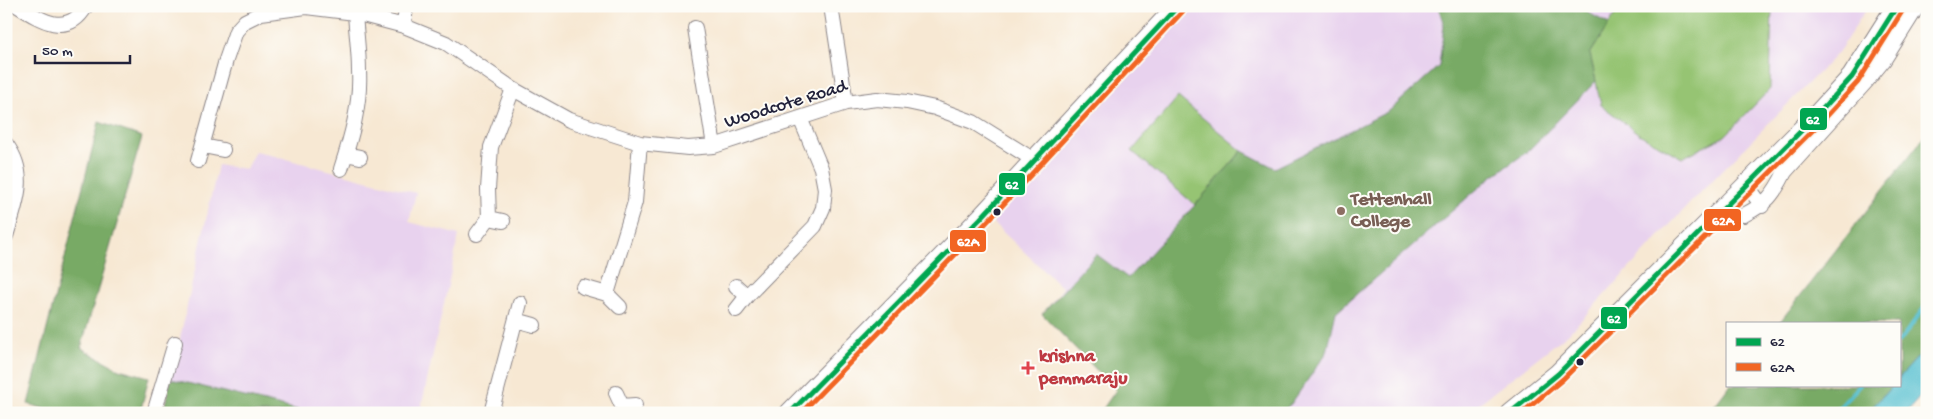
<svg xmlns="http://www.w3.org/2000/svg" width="1933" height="419" font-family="'Gochi Hand',sans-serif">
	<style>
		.built { fill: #e8d2ee }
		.green { fill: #96c473; stroke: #5c7357 }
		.forest { fill: #78aa65; stroke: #4d6650 }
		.water { fill: #54bfd0; stroke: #3b7086 }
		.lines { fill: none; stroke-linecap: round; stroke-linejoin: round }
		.stream { stroke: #54bfd0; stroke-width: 4 }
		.street-casing { stroke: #8c8587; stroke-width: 16 }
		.secondary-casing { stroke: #8c8587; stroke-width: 22 }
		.street { stroke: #fff; stroke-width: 14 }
		.secondary { stroke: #fff; stroke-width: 20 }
		.bus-1-casing { stroke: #fdfcf7; stroke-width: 9 }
		.bus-2-casing { stroke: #fdfcf7; stroke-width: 9 }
		.bus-1 { stroke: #00a651; stroke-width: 5 }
		.bus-2 { stroke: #f26522; stroke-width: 5 }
		.education-dot { fill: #8d6e63; stroke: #fdfcf7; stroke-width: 2 }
		.bus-dot { fill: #22223b; stroke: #fdfcf7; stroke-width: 2 }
		.health-dot { fill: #e0444e; stroke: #fdfcf7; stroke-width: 2 }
		.labels { text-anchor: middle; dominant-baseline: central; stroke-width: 4; stroke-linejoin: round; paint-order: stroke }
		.street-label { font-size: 19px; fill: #22223b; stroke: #fdfcf7 }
		.education-label { font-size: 19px; font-weight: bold; fill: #785e54; stroke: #fdfcf7; text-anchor: start }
		.health-label { font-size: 19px; font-weight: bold; fill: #be3a42; stroke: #fdfcf7; text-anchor: start }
		.line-badge { stroke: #fdfcf7; stroke-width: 2 }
		.badge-label { font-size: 14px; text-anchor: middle; font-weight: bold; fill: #fff }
	</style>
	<rect width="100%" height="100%" fill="#fdfcf7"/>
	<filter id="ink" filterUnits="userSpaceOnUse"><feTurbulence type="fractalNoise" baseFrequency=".02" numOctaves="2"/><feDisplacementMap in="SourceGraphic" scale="10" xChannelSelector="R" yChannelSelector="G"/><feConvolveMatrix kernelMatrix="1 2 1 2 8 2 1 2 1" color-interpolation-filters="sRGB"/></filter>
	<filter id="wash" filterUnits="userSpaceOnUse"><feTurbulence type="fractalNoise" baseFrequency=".0096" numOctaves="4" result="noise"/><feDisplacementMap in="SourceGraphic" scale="20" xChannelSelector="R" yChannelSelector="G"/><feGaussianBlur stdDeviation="1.12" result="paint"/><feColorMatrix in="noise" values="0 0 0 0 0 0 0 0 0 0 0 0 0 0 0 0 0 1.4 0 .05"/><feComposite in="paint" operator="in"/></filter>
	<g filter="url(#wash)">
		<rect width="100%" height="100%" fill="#f7e8d3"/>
		<path class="built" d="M1195,6H1868L1838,53L1692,201L1568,334L1467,413H1138L1042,314L1063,288L991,221Z
			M255,151L416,193L409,222L459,235L420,413H310L171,379L218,165L246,169Z"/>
		<path class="green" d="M1623,6H1772L1770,89L1725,136L1682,158L1639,134L1601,105L1590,54L1615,14Z
			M1178,97L1242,151L1195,205L1132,151Z"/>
		<path class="forest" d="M1438,6H1593L1587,12L1609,24L1590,54L1596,81L1527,152L1490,178L1336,312L1327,352L1291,404L1280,413H1100L1116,390L1042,314L1096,254L1128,278L1195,205L1242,151L1275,168L1389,111L1439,66L1444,25Z
			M99,122L142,137L81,348L119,369L149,377L140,413H60L28,404Z
			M1927,133V347L1899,378V323H1779Z
			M171,379L310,413H163Z
			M1730,385H1893L1867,413H1709Z"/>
		<path class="water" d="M1927,347V389L1906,413H1867L1893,385H1899V378Z"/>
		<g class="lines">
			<path class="stream" d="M1899,342L1927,304
				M1834,413L1860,385"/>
		</g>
	</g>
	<g filter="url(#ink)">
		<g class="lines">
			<g class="street-casing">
				<path id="street" d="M18,6C40,20 68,38 86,6
					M831,6L846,103
					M404,26L406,6
					M695,28L714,146
					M6,144C29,175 16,203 6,236
					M203,146L223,150
					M346,154L360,157
					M198,161L226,60L236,31L245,21L261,13L306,7L355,13L404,26L446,43L513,89L569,120L640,143L688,148L714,146L846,103L877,99L907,102L935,108L973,122L1034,160
					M341,169C351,138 361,104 359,71C359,51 356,32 355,13
					M1747,185L1762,206
					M1744,215C1767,203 1773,196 1785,172L1866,82L1884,60L1918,6
					M489,218L488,189L491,147L513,89
					M477,234L489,218L503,221
					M736,286L747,296
					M583,287L607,294L620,307
					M607,294L635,202L640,143
					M736,310L747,296L815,226L823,208L825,189L821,168L800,118
					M516,320L534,325
					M616,393L622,406L635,405
					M154,413L175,343
					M491,413L520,303"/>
			</g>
			<g class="secondary-casing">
				<path id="secondary" d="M790,413L980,219L1178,6
					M1510,413L1558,374L1819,113L1852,77L1897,6"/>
			</g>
			<use href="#street" class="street"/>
			<use href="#secondary" class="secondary"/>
			<g class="bus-1-casing">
				<path id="bus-1" d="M790,413L980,219L1178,6
					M1510,413L1558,374L1819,113L1852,77L1897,6"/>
			</g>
			<g class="bus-2-casing">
				<path id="bus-2" d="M801,413L985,224L1183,11
					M1522,413L1563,379L1825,118L1858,82L1903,10"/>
			</g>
			<use href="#bus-1" class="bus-1"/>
			<use href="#bus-2" class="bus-2"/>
		</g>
	</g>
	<circle class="education-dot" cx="1341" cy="211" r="5"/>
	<g class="bus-dot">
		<circle cx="997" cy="212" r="4.5"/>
		<circle cx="1580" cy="362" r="4.5"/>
	</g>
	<path class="health-dot" d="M1025.5 360.5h5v5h5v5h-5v5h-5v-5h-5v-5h5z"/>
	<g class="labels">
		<g class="street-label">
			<text transform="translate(786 105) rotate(-17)">Woodcote Road</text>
		</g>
		<g class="education-label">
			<text x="1351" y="200">Tettenhall<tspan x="1351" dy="22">College</tspan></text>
		</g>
		<g class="health-label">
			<text x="1039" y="357">krishna<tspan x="1039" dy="22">pemmaraju</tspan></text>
		</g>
	</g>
	<g class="line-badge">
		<rect x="1799" y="107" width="29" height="24" rx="5" fill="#00a651"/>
		<rect x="998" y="172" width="28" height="24" rx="5" fill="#00a651"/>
		<rect x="1703" y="208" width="39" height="24" rx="5" fill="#f26522"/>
		<rect x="949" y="229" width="38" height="24" rx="5" fill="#f26522"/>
		<rect x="1600" y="306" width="28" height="24" rx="5" fill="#00a651"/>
	</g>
	<g class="badge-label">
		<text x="1813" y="124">62</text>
		<text x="1012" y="189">62</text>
		<text x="1723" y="225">62A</text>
		<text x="968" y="246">62A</text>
		<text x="1614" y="323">62</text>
	</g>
	<rect width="1933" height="419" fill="none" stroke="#fdfcf7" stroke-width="25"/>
	<rect x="1726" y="322" width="175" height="65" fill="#fdfcf7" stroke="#a5a5ac"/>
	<rect x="1736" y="338" width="25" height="8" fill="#00a651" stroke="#a5a5ac"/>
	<text x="1770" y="346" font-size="15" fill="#22223b">62</text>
	<rect x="1736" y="363" width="25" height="8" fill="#f26522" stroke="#a5a5ac"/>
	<text x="1770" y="372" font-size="15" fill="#22223b">62A</text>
	<path d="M35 55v8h95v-8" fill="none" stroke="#22223b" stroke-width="2.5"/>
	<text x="42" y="55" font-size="15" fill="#22223b" stroke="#fdfcf7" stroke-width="4" paint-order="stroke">50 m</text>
</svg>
